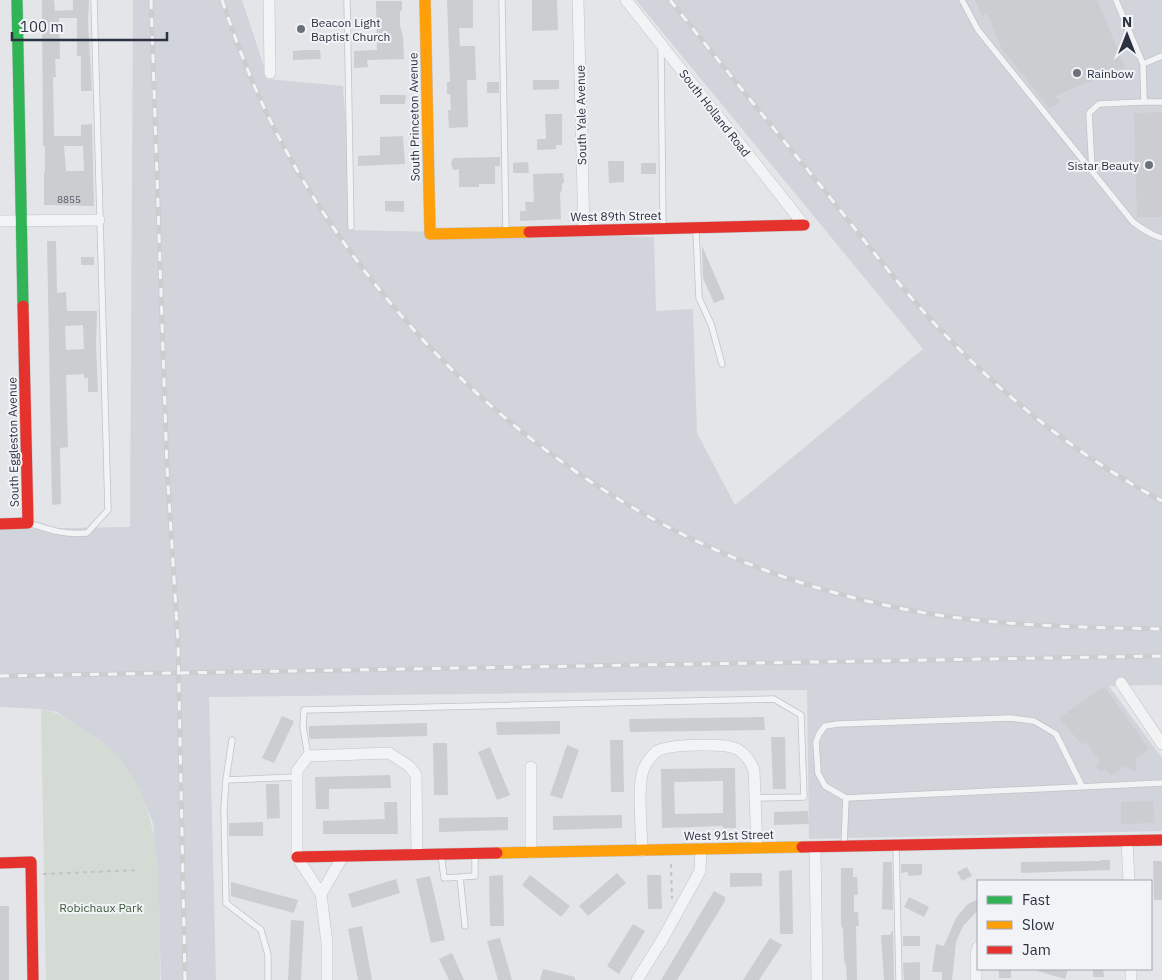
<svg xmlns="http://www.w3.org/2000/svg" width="1162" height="980" font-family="'IBM Plex Sans',sans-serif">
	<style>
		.built { fill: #d2d4db }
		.green { fill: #d4dbd4 }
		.building { fill: #cbcdd0; fill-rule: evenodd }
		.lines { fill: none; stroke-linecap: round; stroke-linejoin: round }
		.lane-casing { stroke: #c1c3c6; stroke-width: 7 }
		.street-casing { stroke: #c1c3c6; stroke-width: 12 }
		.fast-casing { stroke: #c1c3c6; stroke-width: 12 }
		.slow-casing { stroke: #c1c3c6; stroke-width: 12 }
		.jam-casing { stroke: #c1c3c6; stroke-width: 12 }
		.path { stroke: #c2c3c8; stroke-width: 2; stroke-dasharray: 4 4; stroke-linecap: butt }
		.lane { stroke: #f2f3f5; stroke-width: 5.5 }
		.street { stroke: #f2f3f5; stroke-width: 11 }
		.fast { stroke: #30b455; stroke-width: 11 }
		.slow { stroke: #ff9f0a; stroke-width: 11 }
		.jam { stroke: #e5322d; stroke-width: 11 }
		.rail-casing { stroke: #cccdcf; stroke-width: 5 }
		.rail { stroke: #f1f3f7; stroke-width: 3; stroke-dasharray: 9; stroke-linecap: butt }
		.poi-dot { fill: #6b717b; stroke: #f1f3f7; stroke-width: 2 }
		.labels { text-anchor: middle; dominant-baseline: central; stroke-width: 4; stroke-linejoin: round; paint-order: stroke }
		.number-label { font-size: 10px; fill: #545a65 }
		.poi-label { font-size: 12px; fill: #2b3240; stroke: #f1f3f7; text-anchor: start }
		.street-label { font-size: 12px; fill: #2b3240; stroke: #f1f3f7 }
		.park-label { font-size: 12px; fill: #3e5b39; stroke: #f1f3f7 }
	</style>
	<rect width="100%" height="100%" fill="#e3e5e8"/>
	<path class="built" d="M133,0H242L268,79L343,86L353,230L654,237L656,311L693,309L697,433L735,505L923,349L636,0H1162V685L1109,686L1162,758V831L809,839L807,690L209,697L216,980H161L158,882L153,823L141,793L123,763L101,741L57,712L41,709L0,707V529L130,527Z"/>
	<path class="green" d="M41,709C60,713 71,720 88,732C110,747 132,769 142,795C164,849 159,922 160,980H46Z"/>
	<path class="building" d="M42,0H54L55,11L73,10V0H89L88,23L92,91H81V56H77V18H59L60,59H55L56,77H53L54,136H81V125L92,124L94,206L44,205V172H45V146H43ZM64,146H83L84,171H66Z
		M447,0H473V28H459L460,46H475L476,80H467L468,127L449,128L448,110H451L450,94H447V82H450Z
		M532,0H557L558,30L532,31Z
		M975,0H1097L1125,67L1055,96L1060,101L1050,109L1002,49L987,14L982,16Z
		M376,1H402V11H400V25L403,36L404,59L367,60L368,67L354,68V51L377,50Z
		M305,50H320L321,59L293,60V51Z
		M533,80H559V89L533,90Z
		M487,82H499V93H487Z
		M380,95H406L405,104H380Z
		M1162,112V217H1137L1134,113Z
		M545,114H562V145H556V149L537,150V139H546Z
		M403,136L405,164L358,166V156L380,155V137Z
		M500,157V166H495V184H479V187H459V169L453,170L451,163L453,158Z
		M608,161H624V182L609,183Z
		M528,162L529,173H513V163Z
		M641,163H656V174H641Z
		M563,173L564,183H562V191L560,192L561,219L520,221V211H526L525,202H534L533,174Z
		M385,201H404V212L385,211Z
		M47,241H56L57,293L66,292L67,311H97L96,345L98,392H88V378H84V374L66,375L68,447L60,448L61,504L52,505ZM83,325L84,349L66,350L65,326Z
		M702,246L725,299L714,303L703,278Z
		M81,257H94V265H81Z
		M1104,686L1149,749L1136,758V772L1125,766L1111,776L1105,769L1101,772L1096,765L1100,762L1086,742L1082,745L1059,718Z
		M282,716L294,721L274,763L262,758Z
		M764,717L765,730L630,732L629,719Z
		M560,721V734L497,735L496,722Z
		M427,723V736L310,739L309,736V726Z
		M771,737H785L786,789H773Z
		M610,740H623L624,792H611Z
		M433,743H447L448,795H434Z
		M567,745L579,750L562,799L550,795Z
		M490,747L510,795L497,800L478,752Z
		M735,768L736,828H723V826L662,828L661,769ZM723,781V813L675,814L674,782Z
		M390,775L391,788L329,789V809H316L315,777Z
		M266,784H279L280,818L267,819Z
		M1153,801L1155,823L1121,824V802Z
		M384,802H397L398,834H323V821L385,819Z
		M808,811L809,824L774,825V812Z
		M622,815V828L553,830V816Z
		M508,817V830L439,832V818Z
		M263,822V836H229V823Z
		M1100,860H1110V870L1021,873V862L1100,861Z
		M1153,861H1162V900H1154Z
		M883,862H892L893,910L882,909Z
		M901,864H922V875L908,876V872L901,873Z
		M967,867L972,876L962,881L957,872Z
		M841,868H853V877H857L858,895H854V912H858L859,926H856L857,980H847L846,965H845L844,959L843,930L841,924Z
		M792,870L793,934H780L779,871Z
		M617,873L626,883L588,916L579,906Z
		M730,873H762V886L730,887Z
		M503,875L504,926H490L489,876Z
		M530,875L570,906L561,917L522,885Z
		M647,875H661L662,909H648Z
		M430,876L445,940L431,943L416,879Z
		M396,879L400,893L352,908L348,894Z
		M231,882L298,900L294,913L231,896Z
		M714,891L725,897V901L694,952L677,980H661Z
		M909,897L929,907L924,917L904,907Z
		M978,899V910L963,926L956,942L952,980H942V972H932L936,944L944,946L956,918L968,904Z
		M0,906H9V980H0Z
		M291,920L304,921L301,980H288Z
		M633,924L645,931L619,974L607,966Z
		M362,926L372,980H358L348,929Z
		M893,930L894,980H884L881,935H890Z
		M903,936H920V946H903Z
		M500,938L512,980H498L487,941Z
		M770,938L782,945L759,980H743Z
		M452,953L464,980H449L439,959Z
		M920,962V980H904L903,963Z
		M543,969L575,977V980H540Z
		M999,969H1011V978H999Z
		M1038,969H1068L1065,979L1038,971Z
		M1093,969H1103L1104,977H1093Z"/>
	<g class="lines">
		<g class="lane-casing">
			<path id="lane" d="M347,0L351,227
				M502,0L506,232
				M962,0L978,30L1133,222C1142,229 1151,235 1162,238
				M1116,0L1143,64L1162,56
				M661,46L663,226
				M1143,64L1144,102H1162
				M1092,170L1089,113L1099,104L1144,102
				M696,230L699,298L711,324L722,364
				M29,523C51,530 63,535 87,533L108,510L94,0
				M232,740L226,780L224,809L226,903L261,930L268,955V980
				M308,756L303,727L304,710L774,699L801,715L804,797L756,798
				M226,780L297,777
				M846,798L825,786L818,773L816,742L819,734L825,726L838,724L1011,718L1034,721L1056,734L1082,786
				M844,845L846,798L1162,783
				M896,846L899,980
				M441,854L444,878L460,877L465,926
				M460,877L475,876V856"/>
		</g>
		<g class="street-casing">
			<path id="street" d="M269,0L270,73
				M578,0L584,230
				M626,0L804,225
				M0,221L99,220
				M1121,683L1162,744
				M531,767V853
				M1127,841L1129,881
				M815,847L817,980
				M642,851C642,831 636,781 645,766C647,762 653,754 657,751C670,744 724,743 737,749C746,754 750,761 754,770L757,848
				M321,894L343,856
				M1131,969V980
				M327,980V943L321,894L297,857V771L308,756L389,753L409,766L416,775L417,855
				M637,980L662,940L700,871L701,849
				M976,980V954L978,947"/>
		</g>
		<g class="fast-casing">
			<path id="fast" d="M17,0L23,306"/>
		</g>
		<g class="slow-casing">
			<path id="slow" d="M425,0L430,234L529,232
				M497,853L802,847"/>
		</g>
		<g class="jam-casing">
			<path id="jam" d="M529,232L804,225
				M0,524L28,523L23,306
				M802,847L1162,840
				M297,857L497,853
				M0,863L31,862L33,980"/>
		</g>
		<path class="path" d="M671,864L672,899
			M43,874L139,870"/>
		<use href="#lane" class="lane"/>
		<use href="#street" class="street"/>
		<use href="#fast" class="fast"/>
		<use href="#slow" class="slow"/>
		<use href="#jam" class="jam"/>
		<g class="rail-casing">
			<path id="rail" d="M151,0L167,468L178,642L185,980
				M222,0C239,50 258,100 284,147C411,380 632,554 894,607C983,626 1071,627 1162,629
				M670,0C721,64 773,128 825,191C860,235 895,281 933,322C1000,394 1076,455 1162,501
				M0,676L1162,656"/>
		</g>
		<use href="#rail" class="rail"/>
	</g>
	<g class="poi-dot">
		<circle cx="301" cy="29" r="5"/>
		<circle cx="1077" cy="73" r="5"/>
		<circle cx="1149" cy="165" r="5"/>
	</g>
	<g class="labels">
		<g class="number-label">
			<text x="69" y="199">8855</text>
		</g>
		<g class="poi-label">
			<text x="311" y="22">Beacon Light<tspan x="311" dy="14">Baptist Church</tspan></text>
			<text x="1087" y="73">Rainbow</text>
			<text x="1139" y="165" text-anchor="end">Sistar Beauty</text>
		</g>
		<g class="street-label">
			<text transform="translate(715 113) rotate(52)">South Holland Road</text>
			<text transform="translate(581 115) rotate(-91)">South Yale Avenue</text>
			<text transform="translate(414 117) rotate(-91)">South Princeton Avenue</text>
			<text transform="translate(616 216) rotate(-1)">West 89th Street</text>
			<text transform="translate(13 442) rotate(-91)">South Eggleston Avenue</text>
			<text transform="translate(729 835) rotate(-1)">West 91st Street</text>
		</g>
		<g class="park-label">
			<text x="101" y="907">Robichaux Park</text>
		</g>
	</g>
	<rect x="977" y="880" width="175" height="90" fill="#f1f3f7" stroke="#a2a6ae"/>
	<rect x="987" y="896" width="25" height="8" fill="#30b455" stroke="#a2a6ae"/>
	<text x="1022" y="905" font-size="15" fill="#2b3240">Fast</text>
	<rect x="987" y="921" width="25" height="8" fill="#ff9f0a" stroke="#a2a6ae"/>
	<text x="1022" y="930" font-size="15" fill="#2b3240">Slow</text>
	<rect x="987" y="946" width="25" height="8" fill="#e5322d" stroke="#a2a6ae"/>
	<text x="1022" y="955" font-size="15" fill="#2b3240">Jam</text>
	<g transform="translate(1127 35)" stroke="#f1f3f7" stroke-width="4" paint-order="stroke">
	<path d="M0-4L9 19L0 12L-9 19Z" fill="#2b3240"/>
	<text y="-8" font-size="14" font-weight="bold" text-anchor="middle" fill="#2b3240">N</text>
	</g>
	<path d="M12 32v8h155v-8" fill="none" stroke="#2b3240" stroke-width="2.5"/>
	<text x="20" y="32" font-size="15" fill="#2b3240" stroke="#f1f3f7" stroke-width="4" paint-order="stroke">100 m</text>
</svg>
